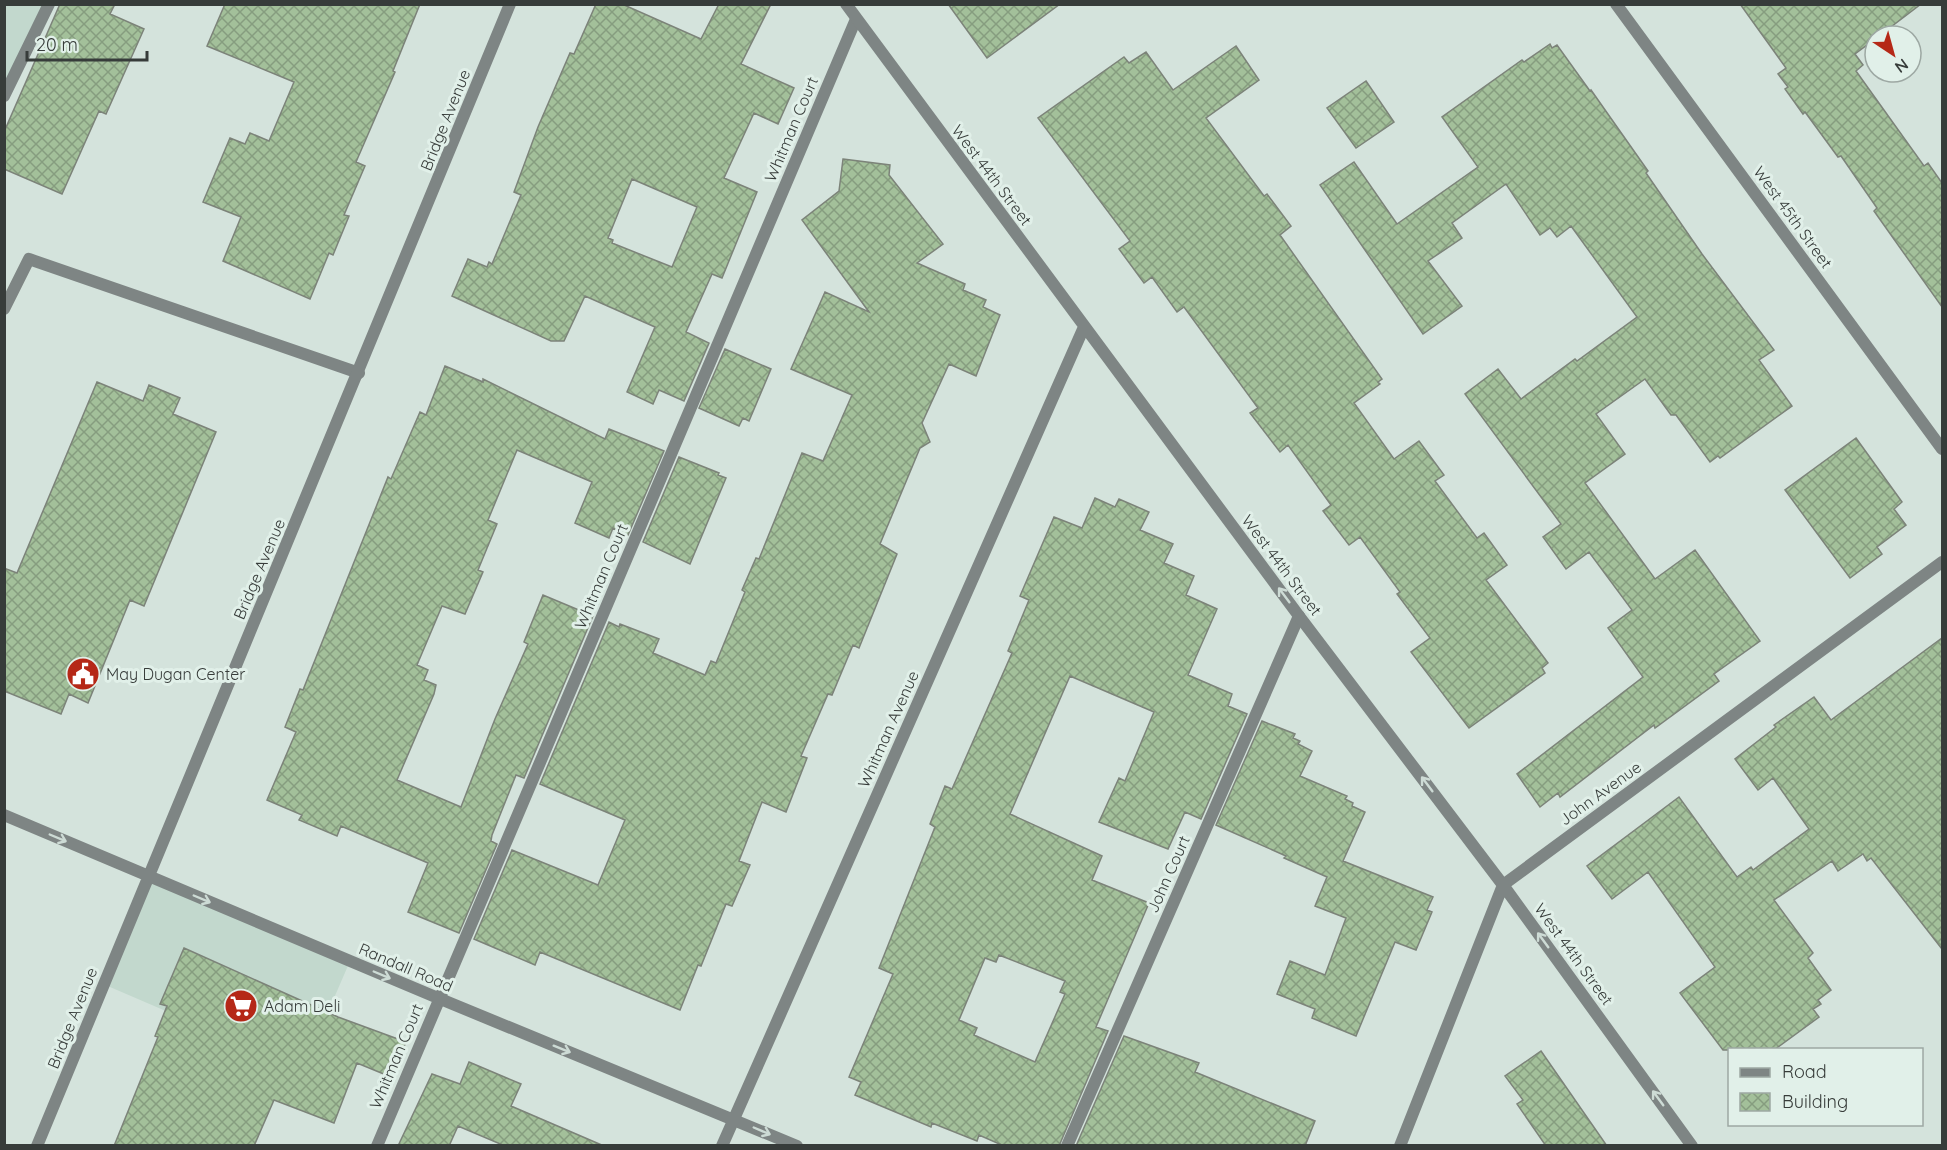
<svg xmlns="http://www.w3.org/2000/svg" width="1947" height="1150" font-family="Quicksand,sans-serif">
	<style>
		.built { fill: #c2d8cd }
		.building { fill: url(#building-cross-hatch); stroke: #7c8379; stroke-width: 1.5; fill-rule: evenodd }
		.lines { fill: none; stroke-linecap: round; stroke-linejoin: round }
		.service { stroke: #7e8584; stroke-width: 12 }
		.minor { stroke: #7e8584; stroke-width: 12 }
		.oneway { stroke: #cddbd5 }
		.labels { text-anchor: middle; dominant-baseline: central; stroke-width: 6; stroke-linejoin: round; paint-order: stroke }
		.street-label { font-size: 16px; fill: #373c3a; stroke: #e1f0e9 }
		.poi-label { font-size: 16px; fill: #373c3a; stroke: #e1f0e9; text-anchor: start }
	</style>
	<defs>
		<pattern id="building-cross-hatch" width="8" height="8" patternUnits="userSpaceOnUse" patternTransform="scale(1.5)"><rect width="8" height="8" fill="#a3c09a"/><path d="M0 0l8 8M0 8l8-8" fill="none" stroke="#869d7f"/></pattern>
	</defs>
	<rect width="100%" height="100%" fill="#d4e3dc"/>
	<path class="built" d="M5,5H49L5,96Z
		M148,877L350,961L303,1070L103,984Z"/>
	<path class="building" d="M60,4H115L110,14L144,29L106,114L99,111L62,194L4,169V132Z
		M225,4H420L393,71L395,72L356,162L365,166L344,215L349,216L333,255L329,253L310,299L223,261L241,217L203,202L230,138L245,144L250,133L269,141L294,82L207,46Z
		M596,4H622L701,39L719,4H771L741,64L794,88L778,124L754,113L724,178L757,192L722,278L712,274L686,332L709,343L684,401L659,390L653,404L627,392L655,327L585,296L564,341H551L452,296L468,259L487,267L489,262L492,264L521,195L514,192L538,127L570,53L574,54ZM632,179L697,207L672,267L612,243L613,240L608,238Z
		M948,4H1060L987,58Z
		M1740,4H1921L1879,36H1875V39L1855,54L1863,65L1856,71L1924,166L1928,163L1942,183V307L1874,211L1877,208L1841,156L1838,157L1805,112L1803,114L1785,89L1788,87L1778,74L1786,68Z
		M1550,44L1552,48L1557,45L1590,91L1591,90L1648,171L1646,173L1702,254L1774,350L1759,360L1792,406L1720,458L1718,456L1710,462L1676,415H1671L1645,379L1596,414L1625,454L1585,483L1655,579L1695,550L1760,641L1714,674L1719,681L1655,728L1654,725L1560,797L1558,793L1540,807L1517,774L1643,677L1608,628L1632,610L1589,552L1566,569L1543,537L1561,524L1465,394L1498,369L1521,399L1575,359L1577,361L1637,317L1571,226L1557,237L1550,228L1540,235L1506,184L1452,223L1462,238L1428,261L1462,306L1423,334L1320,185L1354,162L1397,224L1478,167L1442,117L1522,60L1524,62Z
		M1236,46L1259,80L1206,118L1264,196L1267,194L1291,226L1280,235L1382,379L1378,382L1380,384L1354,403L1394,459L1419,441L1444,475L1435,481L1477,538L1484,533L1507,565L1486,580L1548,663L1542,668L1545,673L1469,728L1411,652L1430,638L1397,594L1400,592L1360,537L1349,545L1323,511L1331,505L1288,445L1280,452L1250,413L1258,408L1184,307L1177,312L1152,277L1144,283L1119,249L1130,241L1038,118L1124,57L1129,63L1146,52L1173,90Z
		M1366,81L1394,122L1356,148L1327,108Z
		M843,159L890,165L889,175L943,244L917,263L965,284L963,290L986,300L983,307L1000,315L976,376L949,364L922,423L930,442L920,448L880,544L897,554L859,648L853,645L832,695L828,694L801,756L807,758L786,812L762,802L739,861L750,865L732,906L726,904L701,966L698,965L680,1010L540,952L535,965L474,939L512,850L598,885L625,820L540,784L609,622L619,627L620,624L659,639L653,653L705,675L711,661L716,663L745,592L742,590L756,558L759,559L802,453L823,461L852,395L791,369L825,292L869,312L802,220L839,191Z
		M725,349L771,369L749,421L743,418L739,426L699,408Z
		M445,366L483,382V379L605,439L609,429L664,451L628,535L613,528L609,538L575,523L592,482L517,450L488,520L497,524L478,570L483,572L465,614L442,606L417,665L428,670L424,680L436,685L434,694L397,780L461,807L495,719L528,644L524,642L543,595L593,616L524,778L516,775L492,835L491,841L497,844L459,933L408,912L428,863L341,826L337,836L299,820L302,815L267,800L296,732L285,727L300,689L303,690L388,477L391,479L420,412L426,415Z
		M97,382L143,401L149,385L180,398L173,414L216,432L144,606L130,600L88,703L69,694L61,714L4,691V568L17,573Z
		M1856,438L1902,502L1894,509L1906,525L1877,547L1882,554L1850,578L1785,490Z
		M679,457L719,473L718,475L726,478L690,564L643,542Z
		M1095,498L1115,507L1119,499L1149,512L1140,530L1173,544L1164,563L1194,576L1186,595L1217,609L1188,675L1232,694L1228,706L1247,714L1201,819L1185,812L1168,849L1099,822L1119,778L1125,781L1154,712L1070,676L1010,814L1102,856L1092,880L1149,903L1096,1027L1108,1031L1059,1146H1004L979,1135L977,1141L932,1123L931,1127L855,1095L861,1082L849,1077L893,974L879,968L935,827L930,824L945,786L952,789L1012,653L1008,651L1029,600L1020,596L1054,517L1082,528ZM999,955L1065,981L1060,992L1065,994L1035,1062L974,1035L977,1028L959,1020L985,958L996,962Z
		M1942,638V949L1871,858L1867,861L1863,854L1838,871L1832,861L1774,900L1813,953L1808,958L1831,990L1818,1000L1821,1004L1813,1009L1819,1017L1774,1050H1723L1680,993L1715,967L1648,872L1612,899L1587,866L1679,797L1737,877L1751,867L1753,870L1809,829L1773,778L1758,790L1735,759L1776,727L1774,725L1814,697L1831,720Z
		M1262,721L1295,734L1293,738L1300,741L1298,744L1312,751L1300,776L1347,796L1345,799L1353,803L1352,806L1365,812L1343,861L1433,897L1427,910L1432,912L1416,950L1395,942L1356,1036L1312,1018L1315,1009L1277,994L1290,961L1325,975L1346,918L1315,906L1327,877L1284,858L1286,856L1216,825Z
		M184,948L338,1017L406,1042L391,1077L357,1063L334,1123L274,1100L254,1146H114L158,1037L155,1036L167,1006L160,1004Z
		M1124,1036L1199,1063L1195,1072L1315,1121L1305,1146H1076Z
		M1541,1051L1607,1146H1546L1517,1104L1523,1100L1505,1076Z
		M469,1062L521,1084L511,1106L604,1146H505L458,1126L449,1146H398L432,1074L460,1084Z"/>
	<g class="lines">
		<path class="service" d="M4,96L49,4
			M4,309L29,259L359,373
			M377,1146L856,19
			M1067,1146L1299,616"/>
		<path class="minor" d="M846,4L1299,616L1503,885L1692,1146
			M1616,4L1942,449
			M4,815L438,998L797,1146
			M37,1146L510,4
			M722,1146L1084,327
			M1400,1146L1503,885L1942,562"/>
	</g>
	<defs><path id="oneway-shaft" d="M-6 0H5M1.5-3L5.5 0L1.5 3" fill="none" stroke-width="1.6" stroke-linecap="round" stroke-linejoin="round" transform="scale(1.5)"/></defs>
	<g class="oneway">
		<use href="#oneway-shaft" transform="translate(1284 595) rotate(-127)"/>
		<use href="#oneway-shaft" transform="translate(1427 784) rotate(-127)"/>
		<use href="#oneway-shaft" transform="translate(58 838) rotate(23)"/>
		<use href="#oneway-shaft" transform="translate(202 899) rotate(23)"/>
		<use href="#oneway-shaft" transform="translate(1543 940) rotate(-126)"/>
		<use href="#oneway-shaft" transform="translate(382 975) rotate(23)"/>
		<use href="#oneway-shaft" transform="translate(562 1049) rotate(22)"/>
		<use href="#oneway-shaft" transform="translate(1658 1098) rotate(-126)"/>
		<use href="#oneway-shaft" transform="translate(762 1131) rotate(23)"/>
	</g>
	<defs>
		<g id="civic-disc" transform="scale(1.725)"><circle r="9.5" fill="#b52817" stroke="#e1f0e9"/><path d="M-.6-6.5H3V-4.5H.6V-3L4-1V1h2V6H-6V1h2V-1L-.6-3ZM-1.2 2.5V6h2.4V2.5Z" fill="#fff"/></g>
		<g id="supermarket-disc" transform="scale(1.725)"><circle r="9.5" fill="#b52817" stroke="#e1f0e9"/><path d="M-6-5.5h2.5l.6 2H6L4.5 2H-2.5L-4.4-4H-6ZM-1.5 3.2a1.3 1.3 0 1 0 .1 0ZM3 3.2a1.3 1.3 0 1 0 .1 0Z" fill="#fff"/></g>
	</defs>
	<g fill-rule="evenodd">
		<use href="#civic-disc" x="83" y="674"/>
		<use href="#supermarket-disc" x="241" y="1006"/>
	</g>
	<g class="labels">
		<g class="street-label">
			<text transform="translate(445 120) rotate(-68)">Bridge Avenue</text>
			<text transform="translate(791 129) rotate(-67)">Whitman Court</text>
			<text transform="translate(992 175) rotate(53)">West 44th Street</text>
			<text transform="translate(1793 217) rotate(54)">West 45th Street</text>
			<text transform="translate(1282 565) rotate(53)">West 44th Street</text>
			<text transform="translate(259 569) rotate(-67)">Bridge Avenue</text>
			<text transform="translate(601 576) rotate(-67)">Whitman Court</text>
			<text transform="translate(888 729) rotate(-66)">Whitman Avenue</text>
			<text transform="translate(1600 793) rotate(-36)">John Avenue</text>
			<text transform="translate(1168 874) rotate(-66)">John Court</text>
			<text transform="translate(1574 954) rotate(54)">West 44th Street</text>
			<text transform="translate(406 967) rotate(23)">Randall Road</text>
			<text transform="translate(72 1018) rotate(-68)">Bridge Avenue</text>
			<text transform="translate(396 1056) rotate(-67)">Whitman Court</text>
		</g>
		<g class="poi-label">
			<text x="106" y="674">May Dugan Center</text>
			<text x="264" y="1006">Adam Deli</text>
		</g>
	</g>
	<rect width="1947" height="1150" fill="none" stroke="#373c3a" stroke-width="12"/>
	<rect x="1728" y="1048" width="195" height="78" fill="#e1f0e9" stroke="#9da8a3" stroke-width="1.5"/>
	<rect x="1740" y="1068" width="30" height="9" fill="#7e8584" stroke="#9da8a3" stroke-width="1.5"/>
	<text x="1782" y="1078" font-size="18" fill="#373c3a">Road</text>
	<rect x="1740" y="1093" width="30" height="18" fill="url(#building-cross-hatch)" stroke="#9da8a3" stroke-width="1.5"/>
	<text x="1782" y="1108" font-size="18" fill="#373c3a">Building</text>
	<g transform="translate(1893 54) rotate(144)"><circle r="28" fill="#e1f0e9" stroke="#9da8a3" stroke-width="1.5"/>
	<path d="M0-4.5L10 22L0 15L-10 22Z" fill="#b52817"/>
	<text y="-9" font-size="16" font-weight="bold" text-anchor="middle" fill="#373c3a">N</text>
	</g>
	<path d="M27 51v9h120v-9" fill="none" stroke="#373c3a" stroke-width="3"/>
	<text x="36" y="51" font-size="18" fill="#373c3a" stroke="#e1f0e9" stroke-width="4.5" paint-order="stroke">20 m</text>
</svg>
